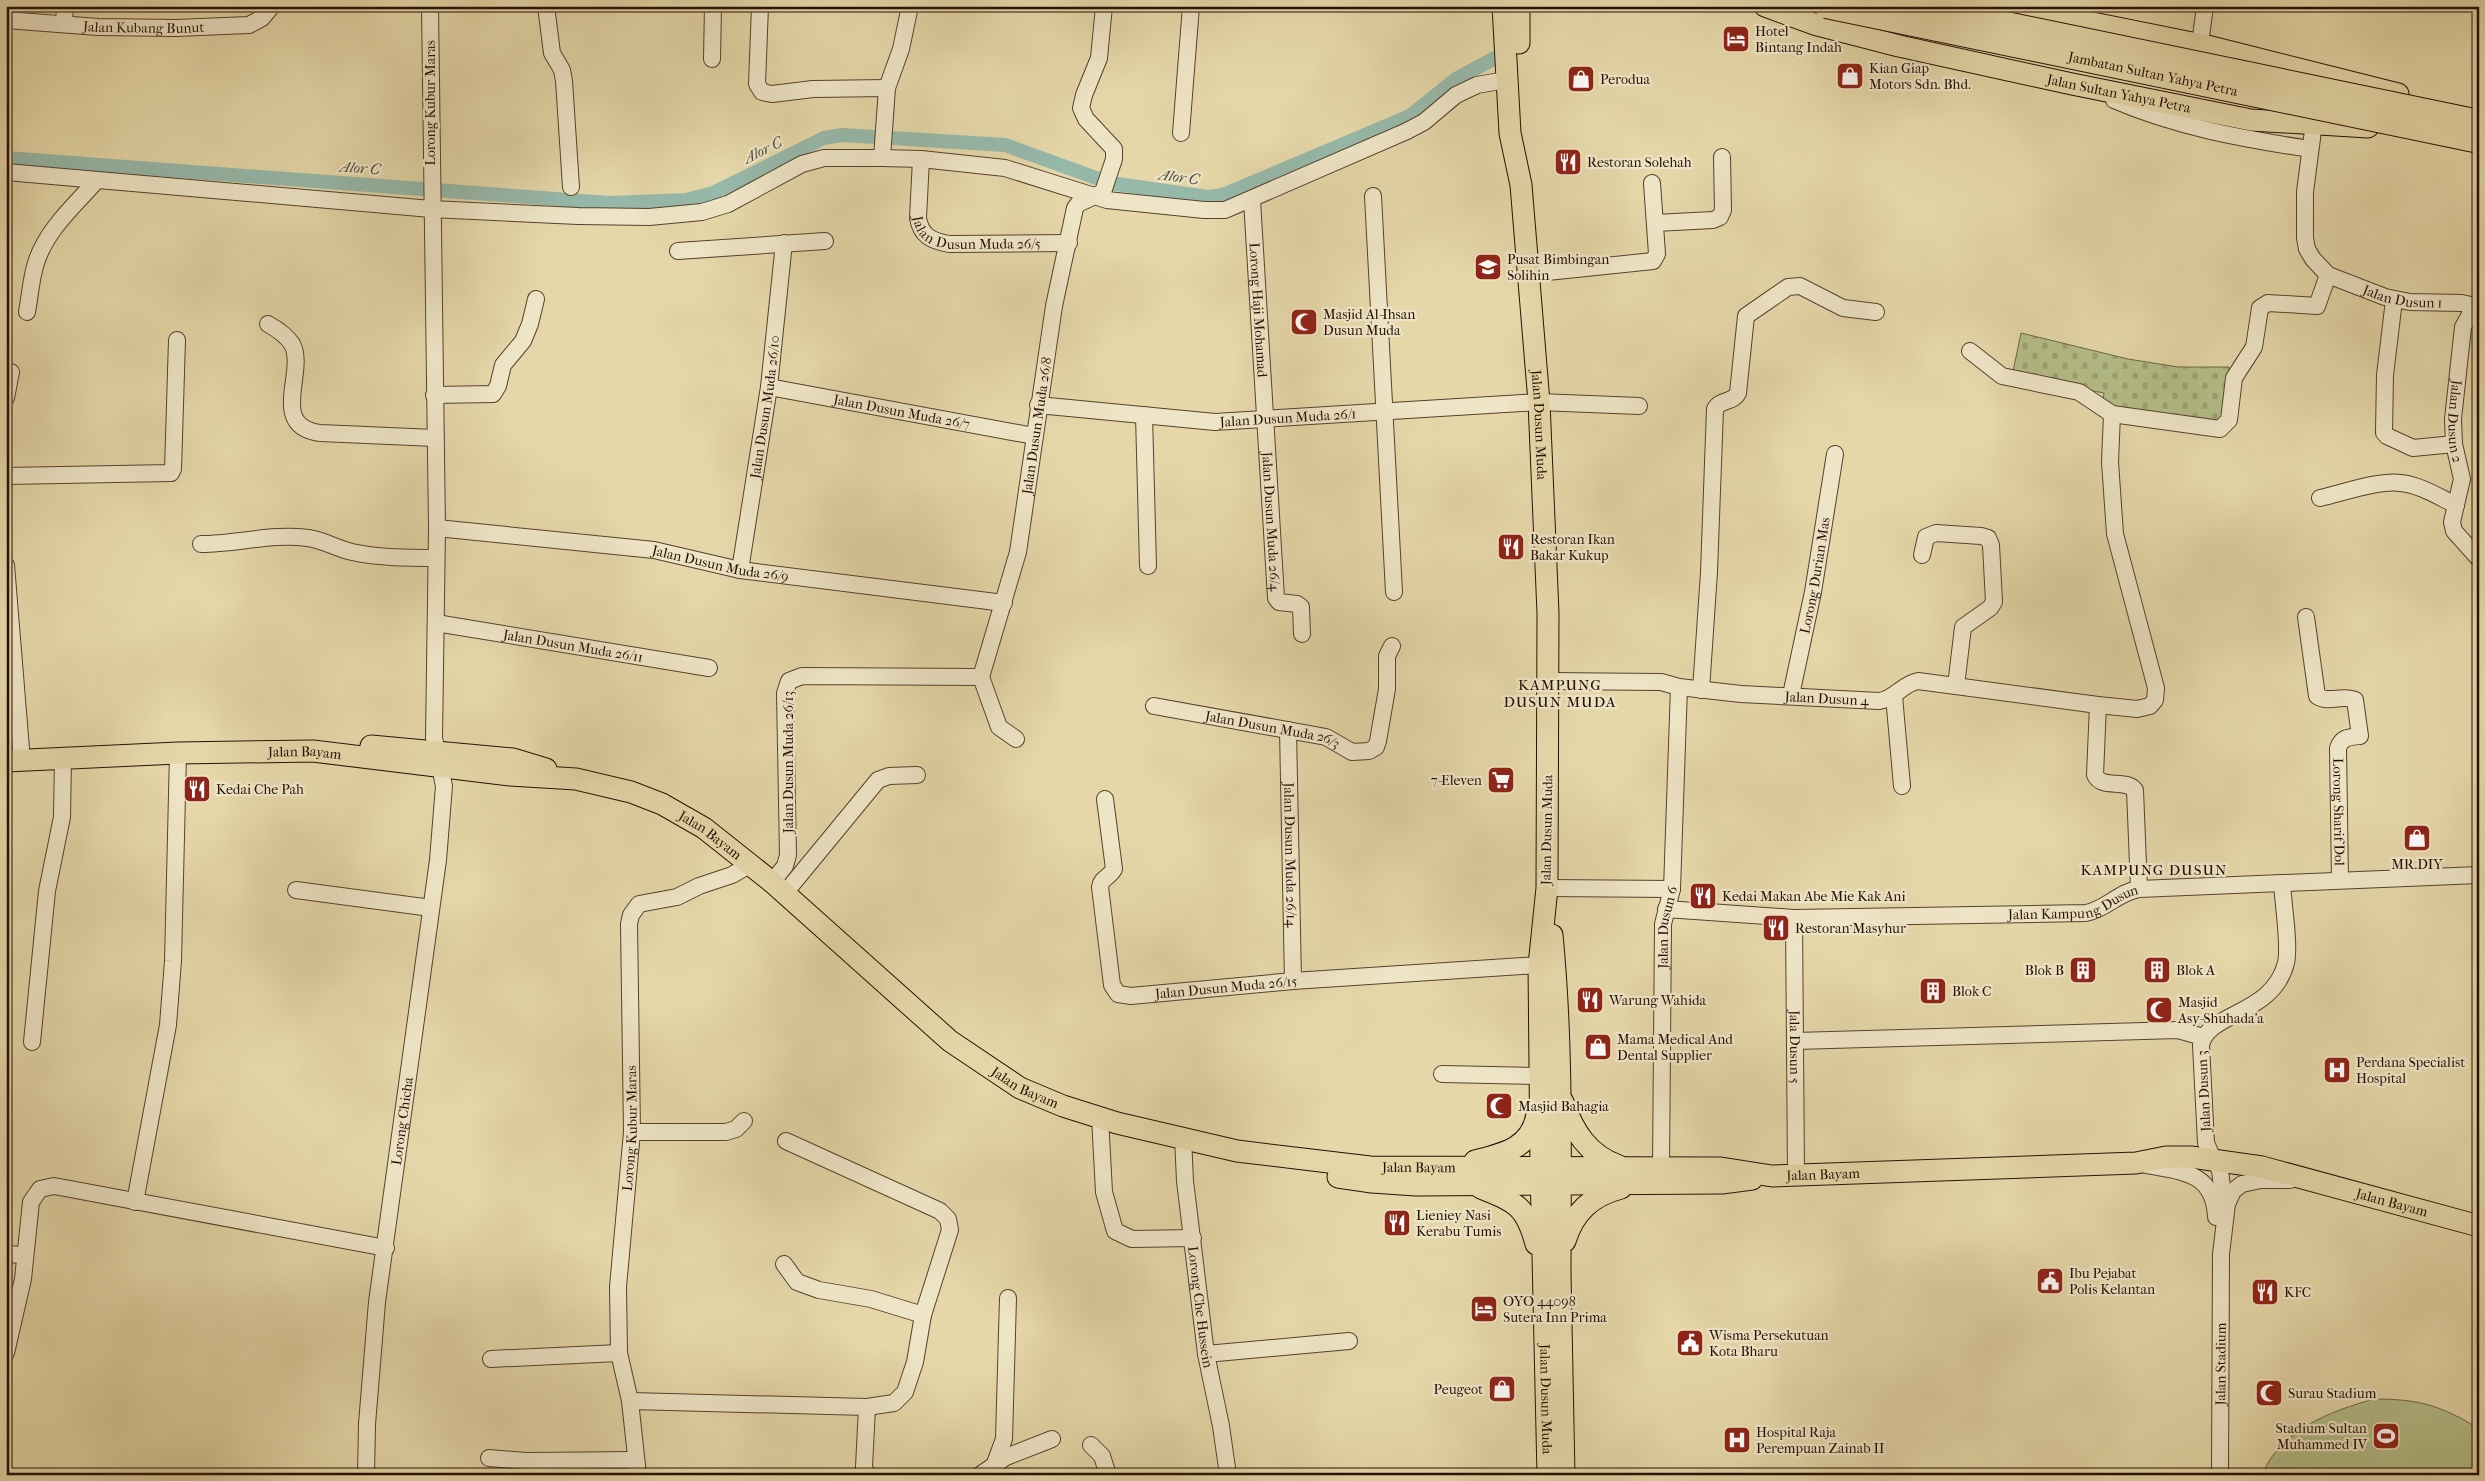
<svg xmlns="http://www.w3.org/2000/svg" width="2485" height="1481" font-family="'IM FELL French Canon',serif">
	<style>
		.grass { fill: #b4be88; stroke: #6d6647 }
		.cemetery { fill: url(#cemetery-stones); stroke: #6d6647 }
		.lines { fill: none; stroke-linecap: round; stroke-linejoin: round }
		.canal { stroke: #96b9aa; stroke-width: 14 }
		.minor-casing { stroke: #56412e; stroke-width: 18 }
		.major-casing { stroke: #260f06; stroke-width: 23 }
		.minor { stroke: #eee5c6; stroke-width: 16 }
		.major { stroke: #e5d7a8; stroke-width: 21 }
		.highway-bridge-casing { stroke: #260f06; stroke-width: 26; stroke-linecap: butt }
		.highway-bridge { stroke: #e5d7a8; stroke-width: 24 }
		.labels { text-anchor: middle; dominant-baseline: central; stroke-width: 4.5; stroke-linejoin: round; paint-order: stroke }
		.street-label { font-size: 14px; fill: #260f06; stroke: #eee5c6 }
		.poi-label { font-size: 14px; fill: #260f06; stroke: #eee5c6; text-anchor: start }
		.water-label { font-size: 15px; font-style: italic; fill: #4d4a3f; stroke: #eee5c6 }
		.neighbourhood-label { font-size: 15px; letter-spacing: 1px; fill: #260f06; stroke: #eee5c6 }
	</style>
	<defs>
		<pattern id="cemetery-stones" width="16" height="16" patternUnits="userSpaceOnUse" patternTransform="scale(1.25)"><rect width="16" height="16" fill="#b4be88"/><path d="M2 7V4a2 2 0 0 1 4 0v3zM10 15v-3a2 2 0 0 1 4 0v3z" fill="#9ba274"/></pattern>
	</defs>
	<rect width="100%" height="100%" fill="#e5d7a8"/>
	<filter id="stains"><feTurbulence type="fractalNoise" baseFrequency=".004" numOctaves="4"/><feColorMatrix values="0 0 0 0 .2 0 0 0 0 .09 0 0 0 0 .02 0 0 0 .5 -.17"/></filter>
	<radialGradient id="worn" r=".72"><stop offset=".6" stop-color="#630" stop-opacity="0"/><stop offset="1" stop-color="#630" stop-opacity=".3"/></radialGradient>
	<path class="grass" d="M2374,1399C2418,1399 2441,1405 2479,1429V1475H2262C2280,1430 2331,1411 2374,1399Z"/>
	<path class="cemetery" d="M2021,333L2128,359L2178,367H2229L2224,420L2212,424L2102,408L2104,393L2012,376Z"/>
	<g class="lines">
		<path class="canal" d="M6,158L609,203L686,200L713,193L824,138L842,135L1005,145L1110,183L1208,197L1223,195L1410,116L1456,79L1495,58"/>
		<g class="minor-casing">
			<g id="minor">
				<path d="M546,6L552,53L562,70L564,81L571,187"/>
				<path d="M760,6L757,84L762,92L772,94L813,89L887,88"/>
				<path id="s1" d="M6,20L98,27L176,28L249,25L262,18L272,6"/>
				<path d="M64,24L65,6"/>
				<path d="M2200,44L2205,6"/>
				<path d="M712,59L713,6"/>
				<path d="M2114,100C2176,127 2244,139 2310,149"/>
				<path id="s2" d="M2314,123L2305,192V238L2307,249L2313,259L2328,275L2385,297L2410,302L2462,303L2479,307"/>
				<path d="M1181,133L1191,6"/>
				<path d="M882,158L887,88L901,49L910,6"/>
				<path id="s3" d="M921,159L918,218C921,236 932,241 949,244L1069,243"/>
				<path d="M6,172L431,209L578,216L649,217L702,212L728,204L802,164L824,158H882L921,159L1005,168L1107,200L1204,210H1225L1407,131L1424,122L1456,95L1477,85L1506,80"/>
				<path d="M1373,196L1394,592"/>
				<path id="s4" d="M1252,200L1276,598L1279,602L1297,604L1301,607L1302,634"/>
				<path d="M1655,223L1713,220L1720,217L1723,210L1722,157"/>
				<path d="M678,251L825,241"/>
				<path d="M1528,274L1653,261L1657,254L1652,183"/>
				<path d="M2394,300L2385,375L2384,433L2387,436L2413,448L2454,444"/>
				<path id="s5" d="M2475,305L2463,327L2453,419L2454,444L2462,479L2452,522L2454,531L2479,559"/>
				<path d="M27,312C30,296 31,278 36,263C46,230 75,205 97,180"/>
				<path d="M268,324C277,329 286,335 292,344C307,371 268,426 320,433L435,438"/>
				<path d="M1970,351L2002,376L2079,392L2112,414L2220,429L2229,420L2234,378L2254,347L2260,308L2268,303L2317,306L2328,275"/>
				<path id="s6" d="M769,387L1034,436"/>
				<path d="M434,395L493,394L498,386L503,365L523,341L530,324L536,299"/>
				<path d="M6,398L11,372"/>
				<path id="s7" d="M1038,405L1215,422L1539,402L1639,406"/>
				<path d="M1144,415L1148,566"/>
				<path d="M6,476L171,473L173,469L177,340"/>
				<path d="M2320,498C2343,493 2378,480 2401,483C2420,485 2439,497 2456,505"/>
				<path id="s8" d="M437,528L654,550L740,570L1004,603"/>
				<path d="M201,544C237,544 273,533 308,538C324,540 337,549 352,552C380,558 408,558 436,558"/>
				<path d="M1922,555L1926,537L1936,533L1981,536L1988,538L1991,545L1994,602L1990,608L1963,627L1956,686"/>
				<path d="M6,565L22,761"/>
				<path id="s9" d="M740,570L769,387L784,243"/>
				<path id="s10" d="M2306,617L2317,696C2329,704 2342,694 2355,700L2360,736C2349,737 2342,737 2338,748L2340,880"/>
				<path id="s11" d="M436,623L709,668"/>
				<path id="s12" d="M981,677L1018,552L1054,306L1075,208L1078,204L1103,192L1114,159V149L1086,119L1081,108L1084,95L1099,58L1104,6"/>
				<path d="M981,677L999,727L1016,739"/>
				<path id="s13" d="M1548,681L1661,682L1679,687L1741,694L1879,701C1895,699 1902,684 1918,681L2098,705L2137,709L2150,706L2155,700L2156,688L2115,534L2110,462L2112,414"/>
				<path d="M1701,690L1709,572L1715,409C1720,399 1733,403 1738,393L1746,316L1788,287L1800,286L1843,308L1876,312"/>
				<path id="s14" d="M1791,695L1813,592L1835,454"/>
				<path d="M1894,696L1902,786"/>
				<path d="M2098,705L2095,775C2102,790 2125,778 2135,790L2139,889"/>
				<path id="s15" d="M1154,706L1326,737L1352,752L1369,751L1376,747L1378,741L1387,689V656L1392,646"/>
				<path id="s16" d="M1288,730L1293,981"/>
				<path id="s17" d="M1105,799L1114,869C1110,877 1101,878 1100,887L1112,985L1118,994L1131,996L1293,981L1539,965"/>
				<path d="M772,882L785,866L788,855L785,693L789,681L802,676L981,677"/>
				<path d="M1547,888L1672,889"/>
				<path d="M296,890L431,908"/>
				<path d="M785,893L878,780L889,776L917,775"/>
				<path id="s18" d="M1666,909L1794,918L2086,913C2107,909 2118,892 2139,889L2479,875"/>
				<path id="s19" d="M1794,918L1796,1175"/>
				<path d="M1795,1041L2178,1030L2203,1037"/>
				<path d="M32,1042L47,891L62,817L63,759"/>
				<path d="M1442,1074L1540,1076"/>
				<path d="M1100,1117L1104,1192L1115,1231L1132,1239L1193,1238"/>
				<path d="M632,1132H726L736,1129L744,1121"/>
				<path id="s20" d="M1183,1138L1185,1181L1206,1354L1221,1426L1228,1475"/>
				<path d="M2142,1164C2179,1172 2214,1170 2216,1217"/>
				<path id="s21" d="M1661,1168L1663,924L1672,889L1679,687"/>
				<path d="M135,1202L168,1025L173,961L178,753"/>
				<path d="M2225,1212L2220,1170L2213,1159L2206,1143L2201,1045C2208,1012 2273,1015 2286,963C2290,944 2283,904 2282,883"/>
				<path d="M6,1254L24,1255"/>
				<path d="M784,1264L797,1282L819,1290L871,1299L923,1315"/>
				<path d="M6,1353L23,1279L31,1202L40,1189L54,1186L386,1248"/>
				<path d="M1206,1354L1349,1341"/>
				<path d="M491,1359L619,1353"/>
				<path d="M630,1401L867,1407L894,1403L905,1392L915,1362L923,1315L950,1230L948,1219L940,1211L786,1141"/>
				<path d="M1091,1445L1102,1456L1108,1475"/>
				<path d="M489,1458L526,1461L636,1460"/>
				<path d="M994,1466L1004,1439L1008,1298"/>
				<path id="s22" d="M366,1475L367,1424L377,1302L438,860L444,786L434,738L437,528L430,6"/>
				<path id="s23" d="M638,1475L630,1401L619,1353L618,1287L632,1132L629,924L631,915L639,904L677,897L699,886L732,875L751,864"/>
				<path d="M867,1475L864,1467L867,1407"/>
				<path d="M980,1475L1006,1457L1052,1439"/>
				<path id="s24" d="M2220,1475L2221,1254L2227,1204L2233,1191L2242,1184L2261,1180H2290"/>
			</g>
		</g>
		<g class="major-casing">
			<g id="major">
				<path id="s25" d="M1503,6L1510,133L1521,185L1539,402L1548,613L1547,888L1539,965L1541,1168L1548,1475"/>
				<path id="s26" d="M1765,6L1814,24L1899,46L2072,84L2251,120L2368,127"/>
				<path d="M2008,6L2207,46L2398,94"/>
				<path d="M1519,43V6"/>
				<path d="M371,746L513,759L546,769"/>
				<path id="s27" d="M6,761L178,753L313,751L510,775L576,779L631,792L662,804L704,828L772,882L950,1041L1020,1088L1063,1106L1117,1123L1237,1151L1370,1167L1721,1168L1772,1176L2136,1163L2166,1157H2191L2262,1167L2479,1226"/>
				<path d="M1552,935C1563,1047 1560,1161 1560,1273C1561,1341 1563,1408 1564,1475"/>
				<path d="M1563,1102C1574,1132 1588,1155 1619,1166"/>
				<path d="M1475,1161C1503,1154 1532,1148 1537,1114"/>
				<path d="M1338,1177L1372,1182L1416,1185L1722,1183L1752,1179"/>
				<path d="M1481,1188C1516,1202 1526,1206 1536,1244"/>
				<path d="M1565,1241C1574,1212 1591,1196 1621,1188"/>
			</g>
		</g>
		<use href="#minor" class="minor"/>
		<use href="#major" class="major"/>
		<g class="highway-bridge-casing">
			<g id="highway-bridge">
				<path id="s28" d="M1826,6L2479,141"/>
				<path d="M1920,6L2479,122"/>
			</g>
		</g>
		<use href="#highway-bridge" class="highway-bridge"/>
	</g>
	<defs>
		<g id="hotel-square" transform="scale(1.4375)"><rect x="-9" y="-9" width="18" height="18" rx="4" fill="#8f2418" stroke="#eee5c6"/><path d="M-6-4.5h1.5V1H6V5H4.5V3h-9V5H-6ZM-4 0a1.8 1.8 0 1 1 3.6 0ZM.5 0V-2.5h3Q6-2.5 6 0Z" fill="#fff"/></g>
		<g id="shop-square" transform="scale(1.4375)"><rect x="-9" y="-9" width="18" height="18" rx="4" fill="#8f2418" stroke="#eee5c6"/><path d="M-5-2.5h2.3a2.7 3.5 0 0 1 5.4 0H5L5.5 6h-11ZM-1.5-2.5h3a1.5 2.3 0 0 0-3 0Z" fill="#fff"/></g>
		<g id="restaurant-square" transform="scale(1.4375)"><rect x="-9" y="-9" width="18" height="18" rx="4" fill="#8f2418" stroke="#eee5c6"/><path d="M-5-6h1v4h1v-4h1v4h1v-4h1v5L-1.5 .5V6h-2V.5L-5-1ZM5-6V6H3V1.5H1.5Q1.5-4 5-6Z" fill="#fff"/></g>
		<g id="school-square" transform="scale(1.4375)"><rect x="-9" y="-9" width="18" height="18" rx="4" fill="#8f2418" stroke="#eee5c6"/><path d="M0-5L7-2L0 1L-7-2ZM-4 1L0 2.5L4 1V4Q0 6-4 4Z" fill="#fff"/></g>
		<g id="mosque-square" transform="scale(1.4375)"><rect x="-9" y="-9" width="18" height="18" rx="4" fill="#8f2418" stroke="#eee5c6"/><path d="M3.5-4.9A6 6 0 1 0 3.5 4.9A5 5 0 1 1 3.5-4.9Z" fill="#fff"/></g>
		<g id="supermarket-square" transform="scale(1.4375)"><rect x="-9" y="-9" width="18" height="18" rx="4" fill="#8f2418" stroke="#eee5c6"/><path d="M-6-5.5h2.5l.6 2H6L4.5 2H-2.5L-4.4-4H-6ZM-1.5 3.2a1.3 1.3 0 1 0 .1 0ZM3 3.2a1.3 1.3 0 1 0 .1 0Z" fill="#fff"/></g>
		<g id="building-square" transform="scale(1.4375)"><rect x="-9" y="-9" width="18" height="18" rx="4" fill="#8f2418" stroke="#eee5c6"/><path d="M-4-6H4V6H1V3H-1V6H-4ZM-2.5-4.3h1.7v1.8h-1.7ZM.8-4.3h1.7v1.8H.8ZM-2.5-1h1.7V.8h-1.7ZM.8-1h1.7V.8H.8Z" fill="#fff"/></g>
		<g id="hospital-square" transform="scale(1.4375)"><rect x="-9" y="-9" width="18" height="18" rx="4" fill="#8f2418" stroke="#eee5c6"/><path d="M-5-5h3v3.5h4V-5h3V5h-3V1.5h-4V5h-3Z" fill="#fff"/></g>
		<g id="civic-square" transform="scale(1.4375)"><rect x="-9" y="-9" width="18" height="18" rx="4" fill="#8f2418" stroke="#eee5c6"/><path d="M-.6-6.5H3V-4.5H.6V-3L4-1V1h2V6H-6V1h2V-1L-.6-3ZM-1.2 2.5V6h2.4V2.5Z" fill="#fff"/></g>
		<g id="stadium-square" transform="scale(1.4375)"><rect x="-9" y="-9" width="18" height="18" rx="4" fill="#8f2418" stroke="#eee5c6"/><path d="M0-5a6.5 5 0 1 0 0 10a6.5 5 0 1 0 0-10ZM-3.5-1.8h7v3.6h-7Z" fill="#fff"/></g>
	</defs>
	<g fill-rule="evenodd">
		<use href="#hotel-square" x="1736" y="39"/>
		<use href="#shop-square" x="1850" y="76"/>
		<use href="#shop-square" x="1581" y="79"/>
		<use href="#restaurant-square" x="1568" y="162"/>
		<use href="#school-square" x="1488" y="267"/>
		<use href="#mosque-square" x="1304" y="322"/>
		<use href="#restaurant-square" x="1511" y="547"/>
		<use href="#supermarket-square" x="1501" y="780"/>
		<use href="#restaurant-square" x="197" y="789"/>
		<use href="#shop-square" x="2417" y="838"/>
		<use href="#restaurant-square" x="1703" y="896"/>
		<use href="#restaurant-square" x="1776" y="928"/>
		<use href="#building-square" x="2083" y="970"/>
		<use href="#building-square" x="2157" y="970"/>
		<use href="#building-square" x="1933" y="991"/>
		<use href="#restaurant-square" x="1590" y="1000"/>
		<use href="#mosque-square" x="2159" y="1010"/>
		<use href="#shop-square" x="1598" y="1047"/>
		<use href="#hospital-square" x="2337" y="1070"/>
		<use href="#mosque-square" x="1499" y="1106"/>
		<use href="#restaurant-square" x="1397" y="1223"/>
		<use href="#civic-square" x="2050" y="1281"/>
		<use href="#restaurant-square" x="2265" y="1292"/>
		<use href="#hotel-square" x="1484" y="1309"/>
		<use href="#civic-square" x="1690" y="1343"/>
		<use href="#shop-square" x="1502" y="1389"/>
		<use href="#mosque-square" x="2269" y="1393"/>
		<use href="#stadium-square" x="2386" y="1436"/>
		<use href="#hospital-square" x="1737" y="1440"/>
	</g>
	<g class="labels">
		<g class="street-label">
			<text stroke="none"><textPath href="#s1" startOffset="138">Jalan Kubang Bunut</textPath></text>
			<text stroke="none"><textPath href="#s28" startOffset="334">Jambatan Sultan Yahya Petra</textPath></text>
			<text stroke="none"><textPath href="#s26" startOffset="365">Jalan Sultan Yahya Petra</textPath></text>
			<text transform="translate(430 103) rotate(-90)">Lorong Kubur Maras</text>
			<text stroke="none"><textPath href="#s3" startOffset="126">Jalan Dusun Muda 26/5</textPath></text>
			<text stroke="none"><textPath href="#s2" startOffset="239">Jalan Dusun 1</textPath></text>
			<text stroke="none"><textPath href="#s4" startOffset="110">Lorong Haji Mohamad</textPath></text>
			<text stroke="none"><textPath href="#s9" startOffset="165">Jalan Dusun Muda 26/10</textPath></text>
			<text stroke="none"><textPath href="#s6" startOffset="135">Jalan Dusun Muda 26/7</textPath></text>
			<text stroke="none"><textPath href="#s7" startOffset="251">Jalan Dusun Muda 26/1</textPath></text>
			<text stroke="none"><textPath href="#s5" startOffset="120">Jalan Dusun 2</textPath></text>
			<text stroke="none"><textPath href="#s25" startOffset="421">Jalan Dusun Muda</textPath></text>
			<text stroke="none"><textPath href="#s12" startOffset="258">Jalan Dusun Muda 26/8</textPath></text>
			<text stroke="none"><textPath href="#s4" startOffset="322">Jalan Dusun Muda 26/4</textPath></text>
			<text stroke="none"><textPath href="#s8" startOffset="286">Jalan Dusun Muda 26/9</textPath></text>
			<text stroke="none"><textPath href="#s14" startOffset="122">Lorong Durian Mas</textPath></text>
			<text stroke="none"><textPath href="#s11" startOffset="139">Jalan Dusun Muda 26/11</textPath></text>
			<text stroke="none"><textPath href="#s13" startOffset="280">Jalan Dusun 4</textPath></text>
			<text stroke="none"><textPath href="#s15" startOffset="121">Jalan Dusun Muda 26/3</textPath></text>
			<text stroke="none"><textPath href="#s27" startOffset="299">Jalan Bayam</textPath></text>
			<text transform="translate(788 762) rotate(-90)">Jalan Dusun Muda 26/13</text>
			<text stroke="none"><textPath href="#s10" startOffset="246">Lorong Sharif Dol</textPath></text>
			<text transform="translate(1547 830) rotate(-89)">Jalan Dusun Muda</text>
			<text stroke="none"><textPath href="#s27" startOffset="719">Jalan Bayam</textPath></text>
			<text stroke="none"><textPath href="#s16" startOffset="125">Jalan Dusun Muda 26/14</textPath></text>
			<text stroke="none"><textPath href="#s18" startOffset="410">Jalan Kampung Dusun</textPath></text>
			<text stroke="none"><textPath href="#s21" startOffset="241">Jalan Dusun 6</textPath></text>
			<text stroke="none"><textPath href="#s17" startOffset="312">Jalan Dusun Muda 26/15</textPath></text>
			<text stroke="none"><textPath href="#s19" startOffset="129">Jala Dusun 5</textPath></text>
			<text stroke="none"><textPath href="#s27" startOffset="1124">Jalan Bayam</textPath></text>
			<text transform="translate(2204 1091) rotate(-93)">Jalan Dusun 3</text>
			<text stroke="none"><textPath href="#s22" startOffset="356">Lorong Chicha</textPath></text>
			<text stroke="none"><textPath href="#s23" startOffset="349">Lorong Kubur Maras</textPath></text>
			<text stroke="none"><textPath href="#s27" startOffset="1529">Jalan Bayam</textPath></text>
			<text stroke="none"><textPath href="#s27" startOffset="1934">Jalan Bayam</textPath></text>
			<text stroke="none"><textPath href="#s27" startOffset="2509">Jalan Bayam</textPath></text>
			<text stroke="none"><textPath href="#s20" startOffset="170">Lorong Che Hussein</textPath></text>
			<text stroke="none"><textPath href="#s24" startOffset="111">Jalan Stadium</textPath></text>
			<text stroke="none"><textPath href="#s25" startOffset="1396">Jalan Dusun Muda</textPath></text>
		</g>
		<g class="poi-label">
			<text x="1755" y="31">Hotel<tspan x="1755" dy="16">Bintang Indah</tspan></text>
			<text x="1869" y="68">Kian Giap<tspan x="1869" dy="16">Motors Sdn. Bhd.</tspan></text>
			<text x="1600" y="79">Perodua</text>
			<text x="1587" y="162">Restoran Solehah</text>
			<text x="1507" y="259">Pusat Bimbingan<tspan x="1507" dy="16">Solihin</tspan></text>
			<text x="1323" y="314">Masjid Al-Ihsan<tspan x="1323" dy="16">Dusun Muda</tspan></text>
			<text x="1530" y="539">Restoran Ikan<tspan x="1530" dy="16">Bakar Kukup</tspan></text>
			<text x="1482" y="780" text-anchor="end">7-Eleven</text>
			<text x="216" y="789">Kedai Che Pah</text>
			<text x="2417" y="864" text-anchor="middle">MR.DIY</text>
			<text x="1722" y="896">Kedai Makan Abe Mie Kak Ani</text>
			<text x="1795" y="928">Restoran Masyhur</text>
			<text x="2064" y="970" text-anchor="end">Blok B</text>
			<text x="2176" y="970">Blok A</text>
			<text x="1952" y="991">Blok C</text>
			<text x="1609" y="1000">Warung Wahida</text>
			<text x="2178" y="1002">Masjid<tspan x="2178" dy="16">Asy-Shuhada'a</tspan></text>
			<text x="1617" y="1039">Mama Medical And<tspan x="1617" dy="16">Dental Supplier</tspan></text>
			<text x="2356" y="1062">Perdana Specialist<tspan x="2356" dy="16">Hospital</tspan></text>
			<text x="1518" y="1106">Masjid Bahagia</text>
			<text x="1416" y="1215">Lieniey Nasi<tspan x="1416" dy="16">Kerabu Tumis</tspan></text>
			<text x="2069" y="1273">Ibu Pejabat<tspan x="2069" dy="16">Polis Kelantan</tspan></text>
			<text x="2284" y="1292">KFC</text>
			<text x="1503" y="1301">OYO 44098<tspan x="1503" dy="16">Sutera Inn Prima</tspan></text>
			<text x="1709" y="1335">Wisma Persekutuan<tspan x="1709" dy="16">Kota Bharu</tspan></text>
			<text x="1483" y="1389" text-anchor="end">Peugeot</text>
			<text x="2288" y="1393">Surau Stadium</text>
			<text x="2367" y="1428" text-anchor="end">Stadium Sultan<tspan x="2367" dy="16">Muhammed IV</tspan></text>
			<text x="1756" y="1432">Hospital Raja<tspan x="1756" dy="16">Perempuan Zainab II</tspan></text>
		</g>
		<g class="water-label">
			<text transform="translate(763 150) rotate(-26)">Alor C</text>
			<text transform="translate(360 168) rotate(4)">Alor C</text>
			<text transform="translate(1179 177) rotate(8)">Alor C</text>
		</g>
		<g class="neighbourhood-label">
			<text x="1560" y="685">KAMPUNG<tspan x="1560" dy="17">DUSUN MUDA</tspan></text>
			<text x="2154" y="870">KAMPUNG DUSUN</text>
		</g>
	</g>
	<rect width="2485" height="1481" fill="none" stroke="#e5d7a8" stroke-width="25"/>
	<rect x="8" y="8" width="2470" height="1466" fill="none" stroke="#260f06" stroke-width="2.5"/>
	<rect x="12" y="12" width="2460" height="1456" fill="none" stroke="#260f06"/>
	<rect width="100%" height="100%" filter="url(#stains)"/>
	<rect width="100%" height="100%" fill="url(#worn)"/>
</svg>
